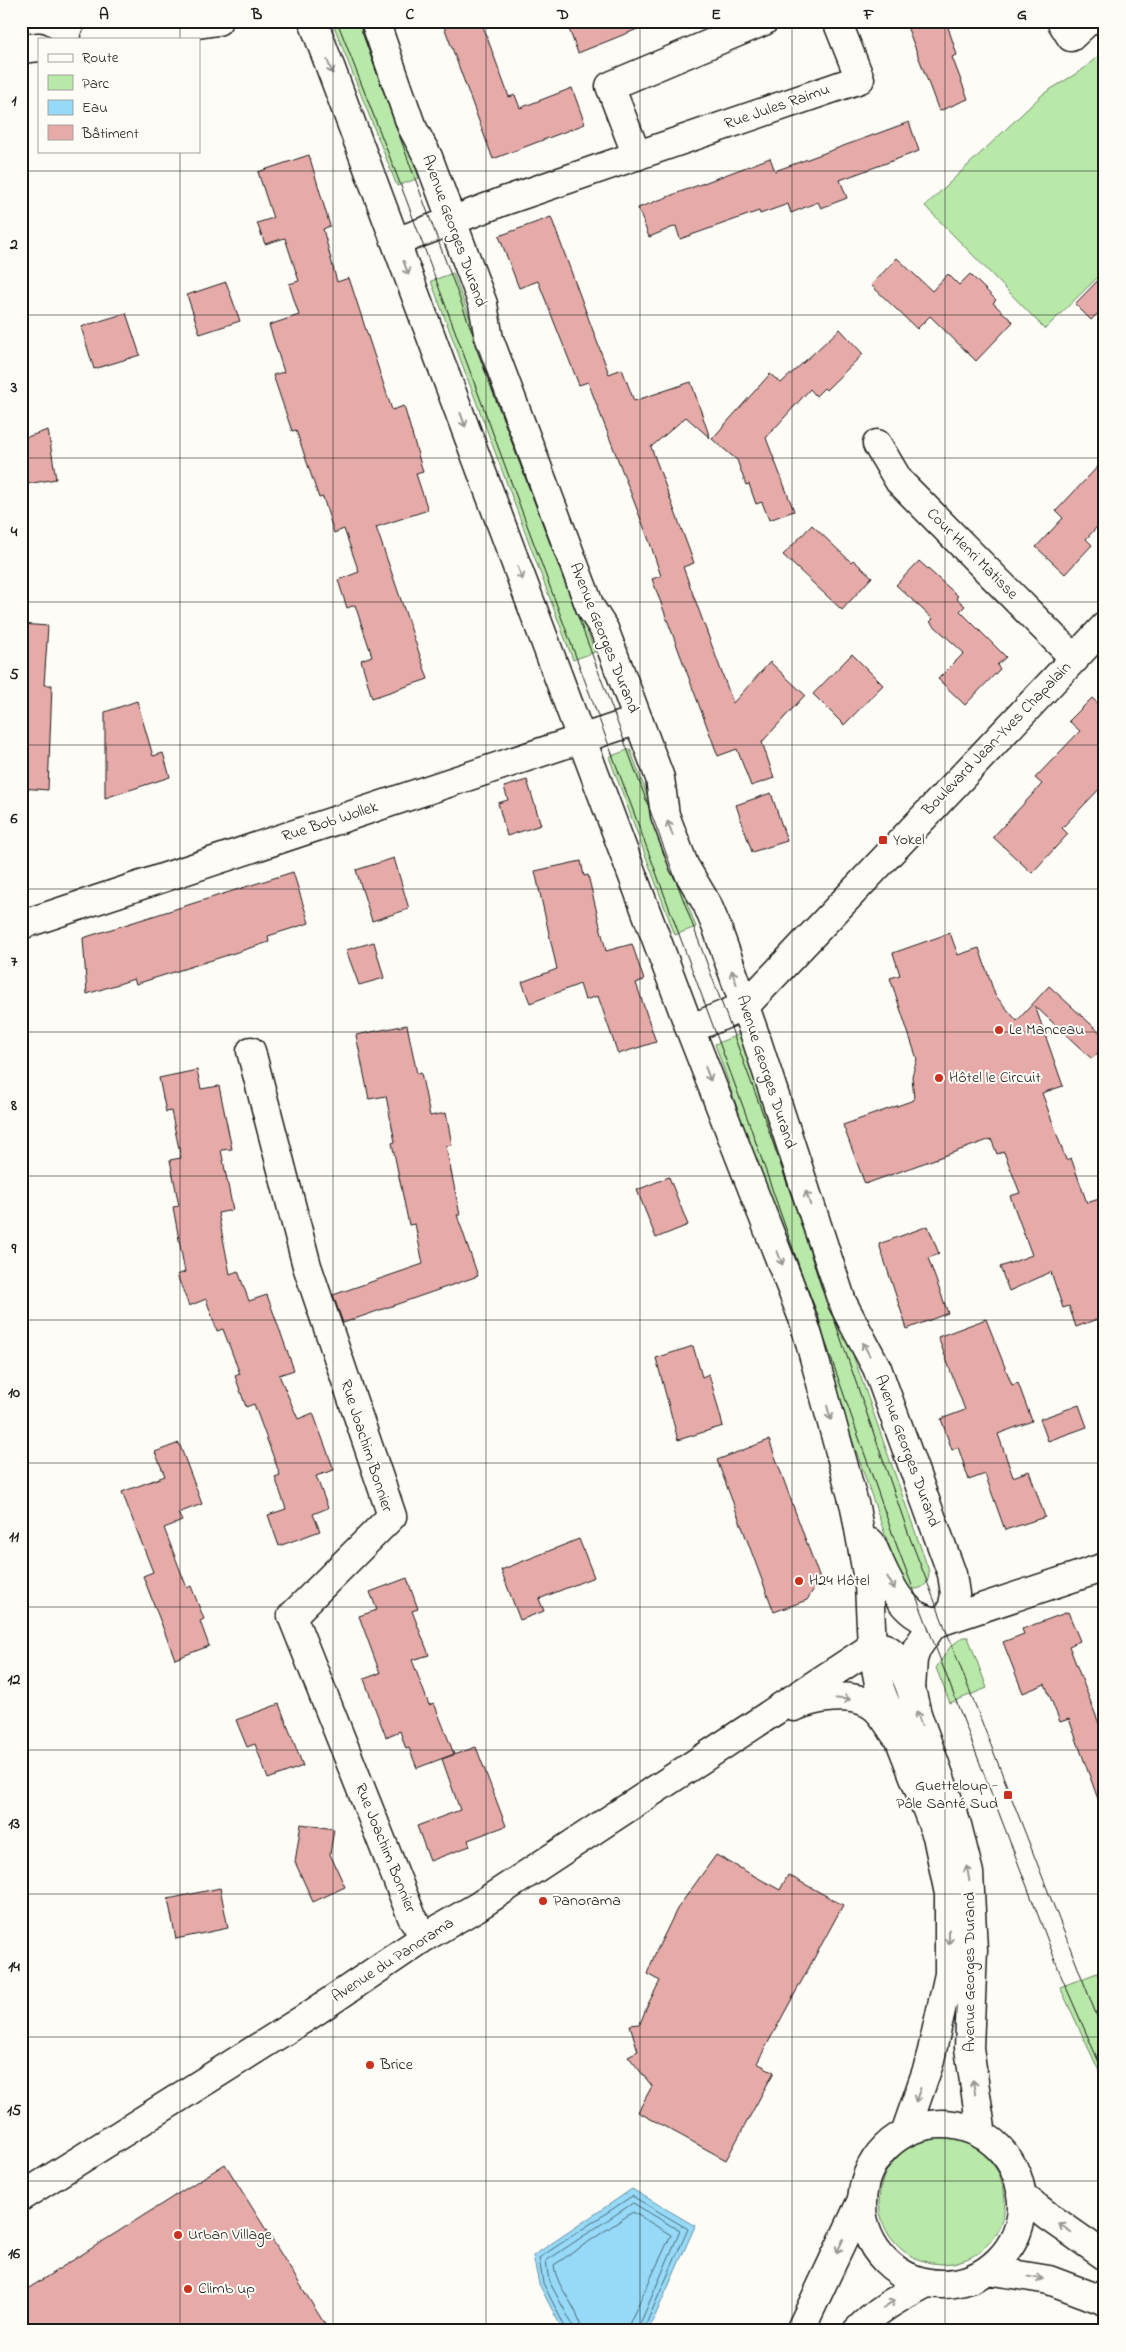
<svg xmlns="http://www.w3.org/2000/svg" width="1126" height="2352" font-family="'Indie Flower',sans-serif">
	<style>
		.green { fill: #b8e9a8; stroke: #6a8262 }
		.water { fill: #96daf8; stroke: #658ea0 }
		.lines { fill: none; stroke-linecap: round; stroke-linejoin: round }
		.shore { stroke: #4d6874; stroke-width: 1 }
		.building { fill: #e6aba9; stroke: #1c1c1c }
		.minor-casing { stroke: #1c1c1c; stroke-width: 31 }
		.major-casing { stroke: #1c1c1c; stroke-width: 31 }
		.highway-casing { stroke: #1c1c1c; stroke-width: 31 }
		.minor { stroke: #fdfcf7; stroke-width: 28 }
		.major { stroke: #fdfcf7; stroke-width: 28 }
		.highway { stroke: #fdfcf7; stroke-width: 28 }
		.tram { stroke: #1c1c1c; stroke-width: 1 }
		.oneway { stroke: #989794 }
		.grid { fill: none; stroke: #1c1c1c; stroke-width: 1; stroke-opacity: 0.55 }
		.poi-dot { fill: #c8321e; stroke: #fdfcf7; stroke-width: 2 }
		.labels { text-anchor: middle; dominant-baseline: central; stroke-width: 4; stroke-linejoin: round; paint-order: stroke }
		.street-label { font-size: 16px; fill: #1c1c1c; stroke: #fdfcf7 }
		.poi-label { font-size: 16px; fill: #1c1c1c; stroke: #fdfcf7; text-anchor: start }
		.neatline { fill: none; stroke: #1c1c1c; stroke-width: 2 }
		.grid-label { font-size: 16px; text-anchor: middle; font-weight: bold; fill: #1c1c1c }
	</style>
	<rect width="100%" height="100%" fill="#fdfcf7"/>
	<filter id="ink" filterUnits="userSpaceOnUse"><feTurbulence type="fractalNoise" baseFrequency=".02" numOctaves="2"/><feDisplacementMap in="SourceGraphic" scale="10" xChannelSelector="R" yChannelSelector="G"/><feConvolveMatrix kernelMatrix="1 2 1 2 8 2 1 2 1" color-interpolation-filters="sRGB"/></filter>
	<g filter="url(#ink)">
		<path class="green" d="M332,21H365L419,178L397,186Z
			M1105,50V270L1045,329L925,206L1043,94L1082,70Z
			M453,273L595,652L573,660L431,281Z
			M630,749L696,927L675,935L609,757Z
			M740,1034L929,1571C929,1586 922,1590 908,1589L896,1566L715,1044Z
			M963,1637H968L987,1688L950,1703L936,1668L950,1647Z
			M1097,1973L1105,1992V2084L1060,1987Z
			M879 2201a63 63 0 1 1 126 0a63 63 0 1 1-126 0Z"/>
		<path class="water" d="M632,2189L695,2226L652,2323L647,2331H563L539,2284L533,2256Z"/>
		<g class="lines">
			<path class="shore" d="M567,2331L543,2283L539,2258L632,2196L688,2229L643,2331
				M573,2331L572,2324L549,2281L546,2261L633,2203L680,2231L637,2331
				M581,2331C580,2307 556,2289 554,2265L633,2212L671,2235L630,2322L629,2331"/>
		</g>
		<path class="building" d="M442,21H481L509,97L515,95L520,108L572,88L585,124L493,159Z
			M566,21H655V22L578,53Z
			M905,21H946L957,55L952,57L968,99L939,111Z
			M909,122L919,151L840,180L847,198L821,208L818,202L791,213L788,204L760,214L759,211L680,239L676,226L649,237L638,208L770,158L775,171Z
			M309,155L330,226L323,229L337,282L349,278L392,410L404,406L423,472L416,474L428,510L376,527L428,679L372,698L361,660L372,656L355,605L347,608L338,580L359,572L344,529L334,533L323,497L319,498L296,430L292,431L273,375L284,372L269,325L299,315L289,284L299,281L285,238L265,244L257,223L273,218L258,172Z
			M551,217L609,374L622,369L634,401L691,382L710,438L686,417L651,447L694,563L683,567L733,703L770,662L805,695L762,742L774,778L751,786L737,749L718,756L652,579L661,576L650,543L588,382L579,385L538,281L519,288L499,236Z
			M897,258L932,291L948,274L959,285L970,274L996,300L993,303L1013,322L976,361L930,316L917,329L871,285Z
			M1105,273V306L1091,320L1075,304Z
			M226,282L240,321L200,334L187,295Z
			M126,313L140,355L94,369L81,327Z
			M840,329L863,354L826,390L824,388L816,396L810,389L766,438L794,511L769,520L762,502L756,504L749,484L746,485L737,460L712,439L770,374L781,383Z
			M48,430L56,479L21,485V439Z
			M1105,459V518L1086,539L1092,545L1065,574L1036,547L1063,518L1056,511Z
			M812,525L851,562L853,560L872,577L842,610L783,555Z
			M919,561L958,596L956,598L965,606L960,611L1006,657L997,665L1000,669L965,705L938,679L964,653L930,622L933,619L896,585Z
			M21,624L48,626L44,685H52L48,790L21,788Z
			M852,654L883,685L844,725L813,694Z
			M1092,698L1102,707L1105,704V783L1062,828L1068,834L1032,873L993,837L1042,784L1035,778L1080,731L1069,721Z
			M137,701L153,756L163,753L170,777L105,798V712Z
			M527,780L541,825L507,836L498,803L508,800L504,787Z
			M771,793L787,841L752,852L736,805Z
			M394,858L409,909L372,921L356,870Z
			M581,861L584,876L588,875L606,951L632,944L644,980L636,983L656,1042L618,1054L598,996L585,1000L580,984L530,1003L522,982L557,969L535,871Z
			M293,872L309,923L268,936L269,942L136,984L134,979L87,994L83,938Z
			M950,933L958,955L979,948L995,995L1017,1021L1049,986L1105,1037V1045L1092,1059L1035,1006L1063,1086L1042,1093L1066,1160L1071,1158L1087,1203L1105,1197V1316L1076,1327L1069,1306L1063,1308L1051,1272L1009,1291L1000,1267L1032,1255L1010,1196L1020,1193L1004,1152L997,1154L991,1139L865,1184L843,1125L914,1100L912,1076L917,1059L890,978L900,975L893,953Z
			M374,942L384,978L359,985L346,950Z
			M407,1025L417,1074L421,1073L430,1116L446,1113L452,1145L446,1146L460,1215H457L478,1276L343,1323L333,1295L423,1264L415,1224L409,1225L392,1143L395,1142L386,1096L369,1099L356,1035Z
			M197,1070L201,1089L219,1086L232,1149L221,1150L233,1210L218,1213L230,1274L238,1271L249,1301L267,1295L294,1370L279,1375L298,1419L313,1413L334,1470L316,1476L328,1508L313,1514L320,1531L279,1546L268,1515L286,1509L275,1477L280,1475L254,1404L246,1407L235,1376L240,1374L223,1329L217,1331L206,1299L189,1306L177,1275L185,1272L173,1207L179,1206L170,1160L181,1158L171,1111L166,1112L159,1078Z
			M669,1177L688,1225L656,1238L637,1190Z
			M928,1226L939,1254L928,1258L948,1313L907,1329L879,1244Z
			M986,1319L1012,1385L1018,1383L1032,1421L998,1434L1013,1477L1029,1471L1045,1517L1005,1530L985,1474L969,1480L958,1447L952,1450L941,1419L965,1410L938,1337Z
			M693,1346L702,1377L709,1374L723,1426L678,1440L656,1358Z
			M1079,1405L1087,1427L1048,1441L1040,1419Z
			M769,1440L820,1579L807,1600L774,1612L717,1460Z
			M179,1443L202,1504L178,1513L182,1521L164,1528L187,1588L191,1586L204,1619L200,1621L209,1646L175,1659L143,1576L153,1572L122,1492L165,1476L155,1452Z
			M579,1539L594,1577L539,1599L544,1611L520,1620L501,1570Z
			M407,1578L418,1609L412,1611L429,1655L412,1660L429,1705L434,1703L454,1754L417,1768L409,1748L406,1749L400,1731L386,1737L374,1706L364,1679L380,1673L359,1616L377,1610L370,1592Z
			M1068,1612L1080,1641L1069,1646L1105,1739V1809L1102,1810L1069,1719L1060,1722L1045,1684L1023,1693L1003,1642L1024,1634L1022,1629Z
			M279,1704L303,1766L268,1779L255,1744L247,1747L236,1720Z
			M476,1747L506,1826L468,1840L470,1846L430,1861L417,1826L460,1810L442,1759Z
			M301,1824L334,1829L330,1854L345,1887L313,1902L295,1862Z
			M716,1855L780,1890L788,1875L843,1905L757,2063L774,2072L726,2160L638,2112L652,2086L628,2056L638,2051L630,2025L640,2024L647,2006L660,1981L647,1974L655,1954L677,1909Z
			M220,1888L228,1928L176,1939L168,1899Z
			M225,2164L329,2331H21V2293Z"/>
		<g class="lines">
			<g class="minor-casing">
				<path id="minor" d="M1061,21L1071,37L1088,21
					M95,39L218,21
					M21,49L39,47
					M637,156L610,86L764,21
					M396,242L504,201L860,79L837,21
					M877,444L899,481L1075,659
					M21,925L638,720
					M690,1029L745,1006L1105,626
					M251,1051L307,1266L392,1516L292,1616L412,1917L425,1937
					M942,1621L1105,1567
					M794,1707C815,1698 849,1692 870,1704C881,1710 888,1724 895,1734
					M21,2197L313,2013L425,1937L477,1907L872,1647C897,1643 903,1671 911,1689"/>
			</g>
			<g class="major-casing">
				<path id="major" d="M313,21L690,1029L804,1321L855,1507L869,1585L872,1647L880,1689L937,1836L949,1894V1974L929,2064L905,2133
					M375,21L411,125L428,157L483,304L489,339L590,607L604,629L660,778L665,815L684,865L707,904L717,928L755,1035L842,1302L877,1368L952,1574L955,1594L952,1610L942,1621L932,1626L917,1648L913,1659L911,1689L917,1714L957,1825L969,1873L973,1950L969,2048L982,2135
					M871,1543C884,1571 902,1626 942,1621
					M862 2204a80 80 0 1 1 160 0a80 80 0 1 1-160 0Z
					M1021,2195L1048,2216L1105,2256
					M988,2270L1049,2280L1105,2301"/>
			</g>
			<g class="highway-casing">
				<path id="highway" d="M800,2331L861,2202
					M857,2331C877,2309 901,2297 927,2283"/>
			</g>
			<use href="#minor" class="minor"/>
			<use href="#major" class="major"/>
			<use href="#highway" class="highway"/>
			<path class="tram" d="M337,21L406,199L748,1120L895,1541L1062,1978L1105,2076
				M358,21L410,165L763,1114L910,1538L1105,2037"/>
		</g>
		<defs><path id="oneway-shaft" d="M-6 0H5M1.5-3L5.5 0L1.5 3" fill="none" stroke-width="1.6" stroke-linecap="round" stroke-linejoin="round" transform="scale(1.25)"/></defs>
		<g class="oneway">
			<use href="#oneway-shaft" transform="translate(330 67) rotate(69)"/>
			<use href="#oneway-shaft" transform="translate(406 268) rotate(70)"/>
			<use href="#oneway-shaft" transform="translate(463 420) rotate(70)"/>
			<use href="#oneway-shaft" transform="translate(520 573) rotate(70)"/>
			<use href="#oneway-shaft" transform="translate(670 828) rotate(-111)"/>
			<use href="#oneway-shaft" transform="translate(734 977) rotate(-110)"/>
			<use href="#oneway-shaft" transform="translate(708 1074) rotate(69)"/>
			<use href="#oneway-shaft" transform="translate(808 1198) rotate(-108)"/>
			<use href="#oneway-shaft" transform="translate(780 1258) rotate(69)"/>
			<use href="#oneway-shaft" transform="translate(866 1349) rotate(-118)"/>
			<use href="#oneway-shaft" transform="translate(829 1413) rotate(75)"/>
			<use href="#oneway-shaft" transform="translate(891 1583) rotate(60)"/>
			<use href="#oneway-shaft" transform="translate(843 1699) rotate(3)"/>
			<use href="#oneway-shaft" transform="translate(919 1718) rotate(-108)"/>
			<use href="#oneway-shaft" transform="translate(968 1873) rotate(-100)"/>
			<use href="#oneway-shaft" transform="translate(949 1937) rotate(90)"/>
			<use href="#oneway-shaft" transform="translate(974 2087) rotate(-99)"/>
			<use href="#oneway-shaft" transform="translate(918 2095) rotate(109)"/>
			<use href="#oneway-shaft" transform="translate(1065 2228) rotate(-146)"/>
			<use href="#oneway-shaft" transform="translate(840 2246) rotate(115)"/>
			<use href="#oneway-shaft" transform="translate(1036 2278) rotate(9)"/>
			<use href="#oneway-shaft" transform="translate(889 2304) rotate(-33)"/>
		</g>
	</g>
	<path class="grid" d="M180,21V39M333,21V2331M486,21V2331M640,21V2331M792,21V2331M945,21V2331M180,151V2331M21,171H1105M21,315H1105M21,458H1105M21,602H1105M21,745H1105M21,889H1105M21,1032H1105M21,1176H1105M21,1320H1105M21,1463H1105M21,1607H1105M21,1750H1105M21,1894H1105M21,2037H1105M21,2181H1105"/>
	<g class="poi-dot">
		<rect x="878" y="835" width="10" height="10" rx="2.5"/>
		<circle cx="999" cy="1030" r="5"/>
		<circle cx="939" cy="1078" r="5"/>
		<circle cx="799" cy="1581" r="5"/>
		<rect x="1003" y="1790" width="10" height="10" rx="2.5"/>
		<circle cx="543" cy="1901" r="5"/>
		<circle cx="370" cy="2065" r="5"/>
		<circle cx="178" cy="2235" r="5"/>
		<circle cx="188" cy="2289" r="5"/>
	</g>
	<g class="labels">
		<g class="street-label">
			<text transform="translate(777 107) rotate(-19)">Rue Jules Raimu</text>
			<text transform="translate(454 231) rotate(70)">Avenue Georges Durand</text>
			<text transform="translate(972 554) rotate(45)">Cour Henri Matisse</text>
			<text transform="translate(604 638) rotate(68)">Avenue Georges Durand</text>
			<text transform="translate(997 739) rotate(-46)">Boulevard Jean-Yves Chapalain</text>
			<text transform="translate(330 822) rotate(-18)">Rue Bob Wollek</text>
			<text transform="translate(766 1072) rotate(72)">Avenue Georges Durand</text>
			<text transform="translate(366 1446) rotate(72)">Rue Joachim Bonnier</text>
			<text transform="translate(907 1451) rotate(70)">Avenue Georges Durand</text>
			<text transform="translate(385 1848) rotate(68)">Rue Joachim Bonnier</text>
			<text transform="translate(393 1960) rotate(-33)">Avenue du Panorama</text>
			<text transform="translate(970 1972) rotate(-90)">Avenue Georges Durand</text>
		</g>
		<g class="poi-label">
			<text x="893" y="840">Yokel</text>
			<text x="1009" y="1030">Le Manceau</text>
			<text x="949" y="1078">Hôtel le Circuit</text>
			<text x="809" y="1581">H24 Hôtel</text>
			<text x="998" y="1786" text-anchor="end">Guetteloup -<tspan x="998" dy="18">Pôle Santé Sud</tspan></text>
			<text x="553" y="1901">Panorama</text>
			<text x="380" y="2065">Brice</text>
			<text x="188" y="2235">Urban Village</text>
			<text x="198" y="2289">Climb up</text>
		</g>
	</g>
	<rect width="1126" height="2352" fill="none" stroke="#fdfcf7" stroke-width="55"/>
	<rect x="38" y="38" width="162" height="115" fill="#fdfcf7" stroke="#a3a29f"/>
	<rect x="48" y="54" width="25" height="8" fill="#fdfcf7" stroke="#a3a29f"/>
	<text x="82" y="62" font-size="15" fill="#1c1c1c">Route</text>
	<rect x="48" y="75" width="25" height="15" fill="#b8e9a8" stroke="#a3a29f"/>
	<text x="82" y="88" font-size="15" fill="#1c1c1c">Parc</text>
	<rect x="48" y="100" width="25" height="15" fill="#96daf8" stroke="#a3a29f"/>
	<text x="82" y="112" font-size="15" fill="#1c1c1c">Eau</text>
	<rect x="48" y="125" width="25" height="15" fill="#e6aba9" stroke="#a3a29f"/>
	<text x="82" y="138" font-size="15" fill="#1c1c1c">Bâtiment</text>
	<rect x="28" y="28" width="1070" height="2296" class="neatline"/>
	<g class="grid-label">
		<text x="104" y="19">A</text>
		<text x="257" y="19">B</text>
		<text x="410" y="19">C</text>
		<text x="563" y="19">D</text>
		<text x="716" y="19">E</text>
		<text x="869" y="19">F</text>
		<text x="1022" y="19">G</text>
		<text x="14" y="105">1</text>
		<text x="14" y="249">2</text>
		<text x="14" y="392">3</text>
		<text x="14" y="536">4</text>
		<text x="14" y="679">5</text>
		<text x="14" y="823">6</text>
		<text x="14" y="966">7</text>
		<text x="14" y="1110">8</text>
		<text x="14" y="1253">9</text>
		<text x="14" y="1397">10</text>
		<text x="14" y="1541">11</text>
		<text x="14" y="1684">12</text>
		<text x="14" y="1828">13</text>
		<text x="14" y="1971">14</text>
		<text x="14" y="2115">15</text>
		<text x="14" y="2258">16</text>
	</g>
</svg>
